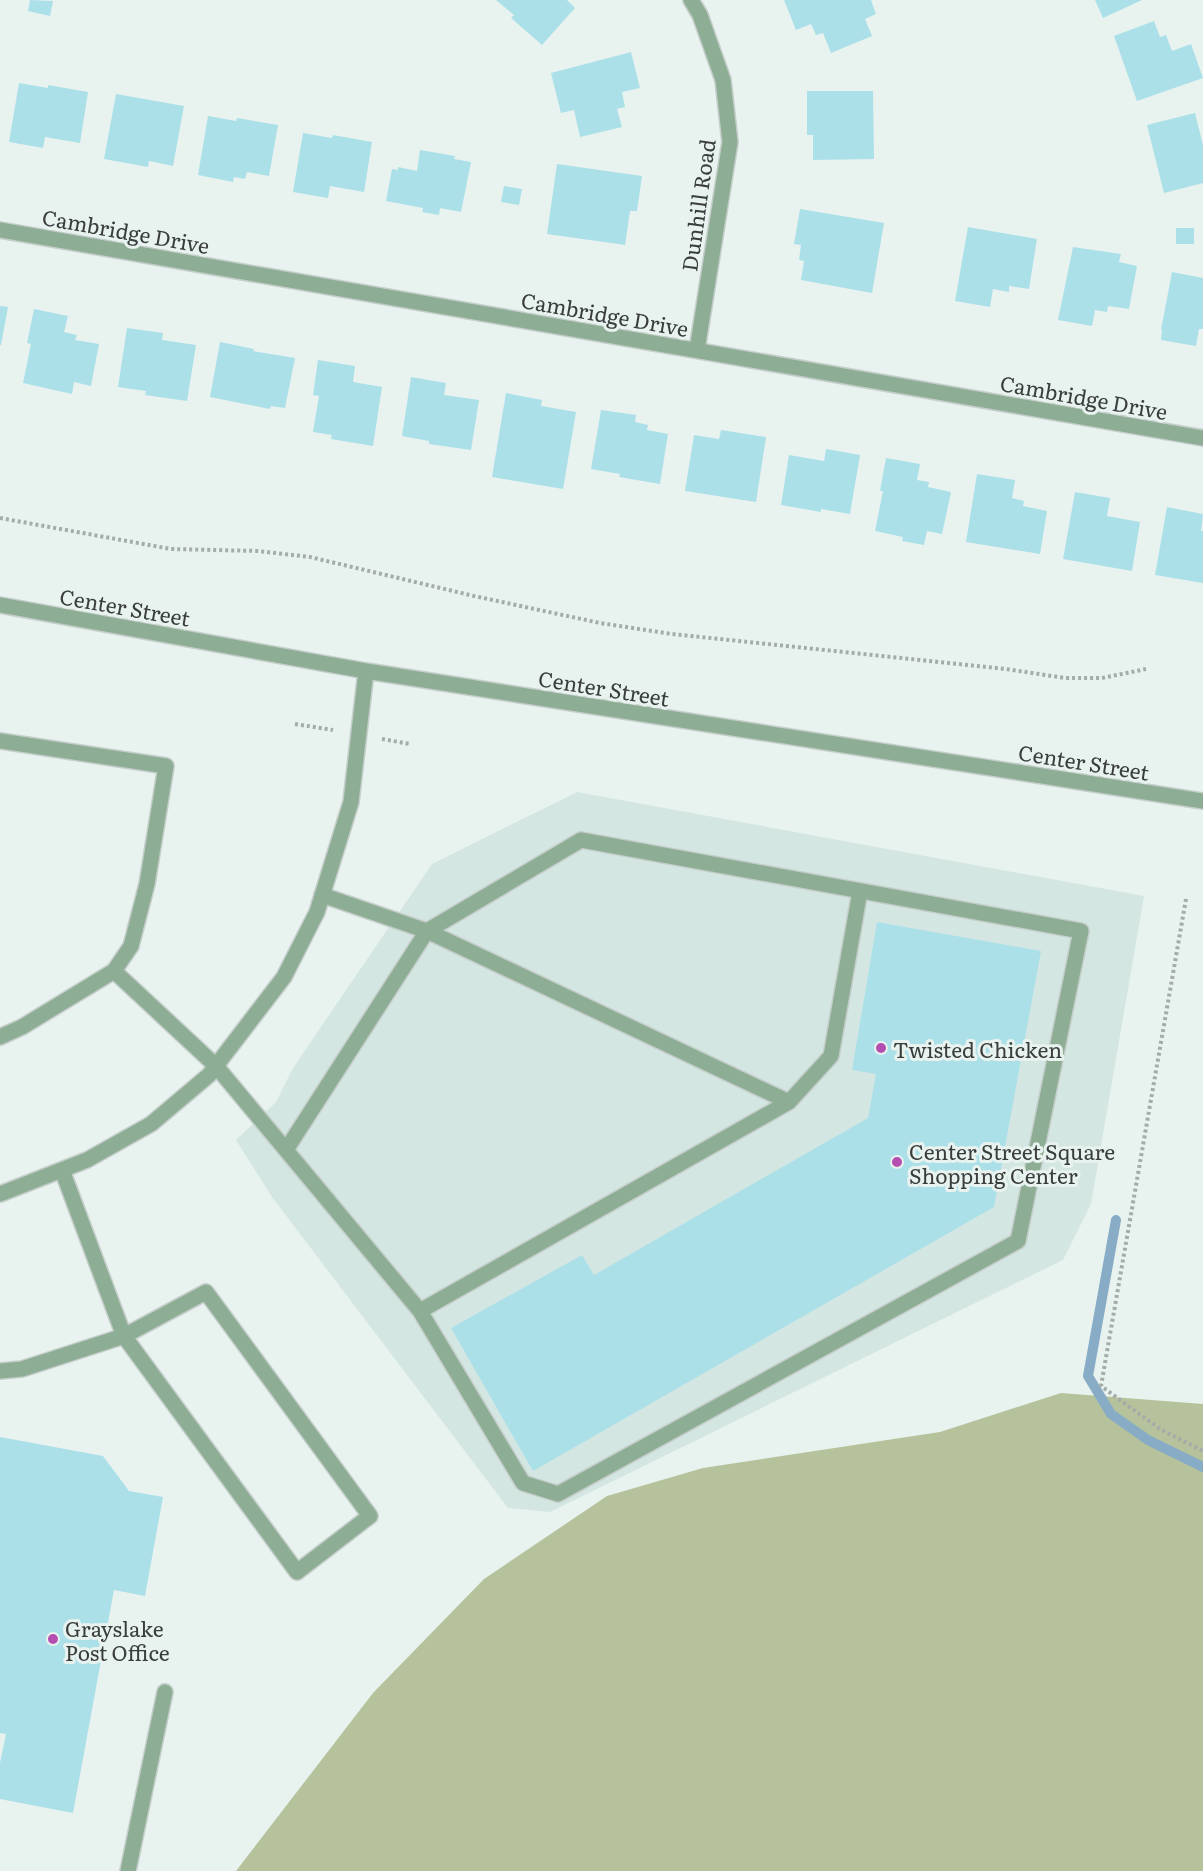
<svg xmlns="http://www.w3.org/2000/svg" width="1203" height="1871" font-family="Literata,serif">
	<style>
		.built { fill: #d4e6e2 }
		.green { fill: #b6c29c }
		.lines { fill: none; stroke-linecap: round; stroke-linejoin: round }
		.stream { stroke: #88acc6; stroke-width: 10 }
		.building { fill: #ace0e9 }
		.minor-casing { stroke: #c5cecb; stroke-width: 18 }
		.path { stroke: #a4aba9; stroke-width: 4; stroke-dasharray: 3 3; stroke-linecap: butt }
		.minor { stroke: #8dae94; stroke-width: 15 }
		.poi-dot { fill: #b54eb1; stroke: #e8f2ef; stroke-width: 2 }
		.labels { text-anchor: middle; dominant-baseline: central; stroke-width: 6; stroke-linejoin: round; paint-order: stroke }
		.street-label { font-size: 21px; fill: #393d3c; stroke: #e8f2ef }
		.poi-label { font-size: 21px; fill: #393d3c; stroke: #e8f2ef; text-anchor: start }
	</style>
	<rect width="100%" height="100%" fill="#e8f2ef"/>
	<path class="built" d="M577,792L1144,896L1091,1204L1063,1260L550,1512L508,1508L272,1197L236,1140L276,1102L293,1068L432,864Z"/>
	<path class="green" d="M1061,1393L1203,1404V1871H236L373,1693L484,1579L607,1496L703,1468L940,1432Z"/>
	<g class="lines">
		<path class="stream" d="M1116,1220L1088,1376L1111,1414L1148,1440L1203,1467"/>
	</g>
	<path class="building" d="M30,0L53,1L50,16L28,11Z
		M496,0H567L575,8L542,45L511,18L514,15Z
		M784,0H871L876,14L865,19L872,36L831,53L823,33L816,35L811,24L796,30Z
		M1095,0H1142L1103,18Z
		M1154,21L1160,37L1166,35L1172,51L1191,44L1203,78L1137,101L1114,36Z
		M631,52L640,88L622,92L625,107L617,109L622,127L580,137L574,110L561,113L551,73Z
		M19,83L48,88V85L88,92L80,143L45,137L43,148L9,142Z
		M807,91H873L874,159L813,160V135H807Z
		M116,94L184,106L173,166L149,161L148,167L104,159Z
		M1195,113L1203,145V183L1164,193L1147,125Z
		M208,116L236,121L237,118L278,125L269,176L247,172L245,179L234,177L233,182L198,175Z
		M303,133L332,138L333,135L372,142L364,192L330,186L328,198L293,192Z
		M420,150L455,156L454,159L471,162L461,212L440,208L439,215L422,212L423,208L386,201L392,169L398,170V167L417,171Z
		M557,164L642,176L637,211H630L625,245L547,234Z
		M504,186L522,189L519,205L501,202Z
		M800,209L884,223L872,293L801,280L804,261L799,260L801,245L794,244Z
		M968,227L1037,239L1029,289L1009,286V292L993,289L990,307L955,301Z
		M1176,228H1194V244H1176Z
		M1073,247L1121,254L1119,262L1137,266L1129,309L1108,306L1107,312L1095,310L1092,326L1058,320Z
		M1172,272L1203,278V329H1199L1196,346L1161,340L1162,330H1161Z
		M0,306L8,307L1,345H0Z
		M34,309L68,316L64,332L77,335L75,340L99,344L91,386L74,382L72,394L23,383L31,344L27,343Z
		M127,328L163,333L162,340L196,345L187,401L145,395L146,391L118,387Z
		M220,342L254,349L253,351L295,358L285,408L271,406L270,409L210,397Z
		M318,360L355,366L353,382L382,387L373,446L331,439L332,435L313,432L319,396L313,395Z
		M411,377L446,383L444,395L479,400L471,450L429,444V441L402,436Z
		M506,393L542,400L541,406L576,412L563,489L492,477Z
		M601,410L636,415L635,422L648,425L647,430L668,434L660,484L619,477L620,474L591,469Z
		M721,430L766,437L756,502L685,491L694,435L719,439Z
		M826,449L860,455L850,514L821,509V512L781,505L789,455L824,461Z
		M886,458L920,464L917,480L929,482L928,487L951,492L942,534L927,531L924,545L902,541L903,537L875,531L883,491H880Z
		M977,474L1015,480L1012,498L1024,501L1023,506L1047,511L1040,554L966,542Z
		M1075,492L1110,498L1107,516L1140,522L1132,571L1063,559Z
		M1167,507L1203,514L1201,531H1203V583L1155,575Z
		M877,922L1041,951L994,1207L533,1471L451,1328L582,1255L594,1275L868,1118L876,1074L852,1070Z
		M0,1437L103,1456L129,1491L163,1497L145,1596L114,1590L73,1813L0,1799V1763L6,1734L0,1733Z"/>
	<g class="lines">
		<g class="minor-casing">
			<path id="minor" d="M691,0L700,15L723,80L730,142L697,350
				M0,230L1203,438
				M0,605L366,671L1203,801
				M0,741L166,766L147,884L131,946L114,971L22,1027L0,1037
				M114,971L216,1066L420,1311L523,1483L558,1494L1018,1241L1081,931L581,840L427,931L322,895
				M286,1150L427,931L789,1102
				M0,1194L87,1160L151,1124L209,1075L284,977L317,912L351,802L366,671
				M420,1311L789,1102L831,1056L860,891
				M0,1371L22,1369L124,1336L206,1292L370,1516L297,1572L124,1336L62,1170
				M128,1871L165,1692"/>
		</g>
		<path class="path" d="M0,518L171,549L258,551L310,557L474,596L600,623L672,634L1006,669L1065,678H1102L1146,669
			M295,724L333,730
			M382,739L410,744
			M1186,899L1101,1386L1160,1429L1203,1451"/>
		<use href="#minor" class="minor"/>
	</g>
	<g class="poi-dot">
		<circle cx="881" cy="1048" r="6"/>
		<circle cx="897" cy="1162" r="6"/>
		<circle cx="53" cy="1639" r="6"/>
	</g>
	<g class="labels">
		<g class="street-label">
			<text transform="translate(697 205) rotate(-82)">Dunhill Road</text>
			<text transform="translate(126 230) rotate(10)">Cambridge Drive</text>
			<text transform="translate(605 313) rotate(10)">Cambridge Drive</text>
			<text transform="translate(1084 396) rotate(10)">Cambridge Drive</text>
			<text transform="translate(125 606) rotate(10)">Center Street</text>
			<text transform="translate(604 687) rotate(9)">Center Street</text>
			<text transform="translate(1084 761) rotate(9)">Center Street</text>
		</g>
		<g class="poi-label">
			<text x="893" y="1048">Twisted Chicken</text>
			<text x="909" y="1150">Center Street Square<tspan x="909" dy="24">Shopping Center</tspan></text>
			<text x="65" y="1627">Grayslake<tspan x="65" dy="24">Post Office</tspan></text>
		</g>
	</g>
</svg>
